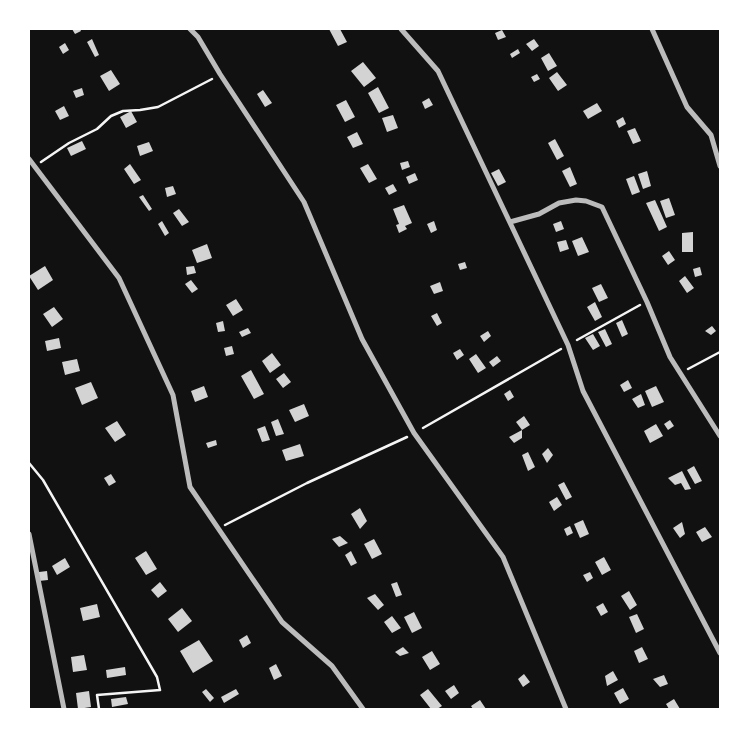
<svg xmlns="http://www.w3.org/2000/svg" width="749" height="738" font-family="Figtree,sans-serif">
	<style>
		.building { fill: #d3d3d3 }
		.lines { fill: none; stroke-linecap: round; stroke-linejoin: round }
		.path { stroke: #f5f5f5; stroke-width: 2.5 }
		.minor { stroke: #bcbcbc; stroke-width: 5 }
	</style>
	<rect width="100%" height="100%" fill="#111"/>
	<path class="building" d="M72,29H80L81,31L75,34Z
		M329,29H340L347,42L338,46Z
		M502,30L506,37L498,40L495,33Z
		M92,39L99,55L95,57L87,42Z
		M534,39L539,46L532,51L526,44Z
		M65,43L69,50L63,54L59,47Z
		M518,49L520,53L512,58L510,54Z
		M549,53L557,66L548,71L541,58Z
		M363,62L376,78L364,87L351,71Z
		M111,70L120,84L109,91L100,76Z
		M557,72L567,85L558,91L549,78Z
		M537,74L540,79L534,82L531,77Z
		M378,87L389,108L379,113L368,93Z
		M82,88L84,95L76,98L73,91Z
		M263,90L272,103L265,107L257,94Z
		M429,98L433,105L425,109L422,102Z
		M346,100L355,117L345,122L336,105Z
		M597,103L602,111L588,119L583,111Z
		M64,106L69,116L60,120L55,111Z
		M131,111L137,122L126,128L120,117Z
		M393,115L398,128L387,132L382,118Z
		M623,117L626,124L619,128L616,121Z
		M635,128L641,141L633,144L627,131Z
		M357,132L363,144L353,148L347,137Z
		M555,139L564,156L557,160L548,143Z
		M82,141L86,149L71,156L67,148Z
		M149,142L153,151L140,156L137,146Z
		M408,161L410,167L402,170L400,163Z
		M130,164L141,180L134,184L124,169Z
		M368,164L377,179L369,183L360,168Z
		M570,167L577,184L570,187L562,171Z
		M499,169L506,182L498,186L491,173Z
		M647,171L651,186L643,189L638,174Z
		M415,173L418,180L409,184L406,177Z
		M634,176L640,192L632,195L626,179Z
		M393,184L397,191L389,195L385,188Z
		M173,186L176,194L167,197L165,188Z
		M143,195L152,209L149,211L139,197Z
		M669,198L675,215L666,218L660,201Z
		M655,200L667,227L659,231L646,203Z
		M404,205L412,223L405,226L407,229L399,233L396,225L399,224L393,209Z
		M179,209L189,222L182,226L173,213Z
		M162,221L169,233L165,236L158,224Z
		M434,221L437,230L431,233L427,224Z
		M561,221L564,229L556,232L553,224Z
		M693,232V252H682V233Z
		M582,237L589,252L578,256L572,241Z
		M566,240L569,249L560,252L557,242Z
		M207,244L212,258L197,263L192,250Z
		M669,251L675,260L668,265L662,256Z
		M465,262L467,268L460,270L458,264Z
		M45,266L53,280L38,290L29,276Z
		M194,266L196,273L187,275L186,267Z
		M700,267L702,275L695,277L693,269Z
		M685,276L694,288L687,293L679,281Z
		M191,280L198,289L192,293L185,284Z
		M440,282L443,291L434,294L430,286Z
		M601,284L608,298L599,302L592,288Z
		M236,299L243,310L233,316L226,305Z
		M595,302L602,317L595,321L587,307Z
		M54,307L63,319L52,327L43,314Z
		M437,313L442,323L437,326L431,316Z
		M622,320L628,334L622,337L616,323Z
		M223,321L225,331L218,332L216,323Z
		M712,326L716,331L711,335L705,331Z
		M248,328L251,333L242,337L239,332Z
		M605,329L612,344L606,347L598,332Z
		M488,331L491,336L484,342L480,336Z
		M593,334L600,346L593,350L585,338Z
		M59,338L61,348L47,351L45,341Z
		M232,346L234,354L226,356L224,348Z
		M460,349L464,355L457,360L453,353Z
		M272,353L281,365L270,373L262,361Z
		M476,354L486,368L478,373L469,359Z
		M497,356L501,361L493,367L489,362Z
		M77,359L80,371L65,375L62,362Z
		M251,370L264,394L254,399L241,376Z
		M284,373L291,382L283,388L276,379Z
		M628,380L632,388L624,392L620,385Z
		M91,382L98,398L82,405L75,388Z
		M204,386L208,397L195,402L191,391Z
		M656,386L664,402L652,407L645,391Z
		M510,390L514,397L508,401L504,394Z
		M641,394L645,405L638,408L632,399Z
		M304,404L309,416L295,422L289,410Z
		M524,416L530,425L522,430L516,422Z
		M278,419L284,434L276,436L271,422Z
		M670,420L674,426L668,430L664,424Z
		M117,421L126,435L115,442L105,428Z
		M656,424L663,436L650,443L644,431Z
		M265,426L270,440L262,442L257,429Z
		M522,430V438L514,443L509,437Z
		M216,440L217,445L208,448L206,443Z
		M300,444L304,456L286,461L282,450Z
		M548,448L553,455L547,463L542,454Z
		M528,452L535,467L528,471L522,455Z
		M694,466L702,481L695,484L687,470Z
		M682,471L691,489L685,490L681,483L675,485L668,478Z
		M111,474L116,482L109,486L104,478Z
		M564,482L572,497L566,500L558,485Z
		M557,497L562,505L554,511L549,502Z
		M360,508L367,521L360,529L351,514Z
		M583,520L589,534L580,538L574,524Z
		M682,522L685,534L680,538L673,528Z
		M570,526L573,533L567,536L564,529Z
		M705,527L712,537L702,542L696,532Z
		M340,536L348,543L339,547L332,539Z
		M374,539L382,554L372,559L364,544Z
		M146,551L157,569L146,575L135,558Z
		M351,551L357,563L351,566L345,555Z
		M604,557L611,570L602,575L595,562Z
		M65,558L70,567L57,575L52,566Z
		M47,571L48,580L39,581V572Z
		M590,572L593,578L587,582L583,575Z
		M160,582L167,591L158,598L151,590Z
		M397,582L402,595L396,597L391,584Z
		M629,591L637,605L630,610L621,596Z
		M375,594L384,605L378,610L367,598Z
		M603,603L608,612L601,616L596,607Z
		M97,604L100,617L83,621L80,608Z
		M182,608L192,621L178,632L168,619Z
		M414,612L422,628L412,633L404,617Z
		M637,614L644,629L636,633L629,617Z
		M392,616L401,628L392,633L384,622Z
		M247,635L251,643L243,648L239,640Z
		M199,640L213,661L193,673L180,651Z
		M403,647L409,653L400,656L395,652Z
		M642,647L648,659L639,663L634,651Z
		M432,651L440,664L430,670L422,657Z
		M84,655L87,670L73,672L71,657Z
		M276,664L282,676L274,680L269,668Z
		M125,667L126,675L107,678L106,670Z
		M613,671L618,680L607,686L605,676Z
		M524,674L530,682L523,687L518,679Z
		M664,675L668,684L660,687L653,679Z
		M454,685L459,693L451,699L445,691Z
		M623,688L629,699L620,704L614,693Z
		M206,689L214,698L210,702L202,692Z
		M236,689L239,694L224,703L221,697Z
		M428,689L442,706L437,709H431L420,695Z
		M89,691L91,707L78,709L76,693Z
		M126,697L128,704L112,707L111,699Z
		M674,699L680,709H669L666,704Z
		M480,700L486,709H473L471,706Z"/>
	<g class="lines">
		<path class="path" d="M41,162L69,143L97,129L111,116L123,111L140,110L158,107L212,79
			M577,340L640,305
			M688,369L720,352
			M423,428L561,349
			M29,463L43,480L157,677L160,690L97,695L99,709
			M225,525L307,483L407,437"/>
		<path class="minor" d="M190,29L198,37L220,74L304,202L362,339L414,433L503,557L566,709
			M401,29L438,71L568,345L583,391L720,653
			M652,29L687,107L711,135L720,166
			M29,159L119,278L173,395L190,487L282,622L332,666L363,709
			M510,222L539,214L559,203L576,200L586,201L602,207L647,302L670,357L720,436
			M29,534L64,709"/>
	</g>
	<rect width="749" height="738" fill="none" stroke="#ffffff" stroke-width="60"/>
</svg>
